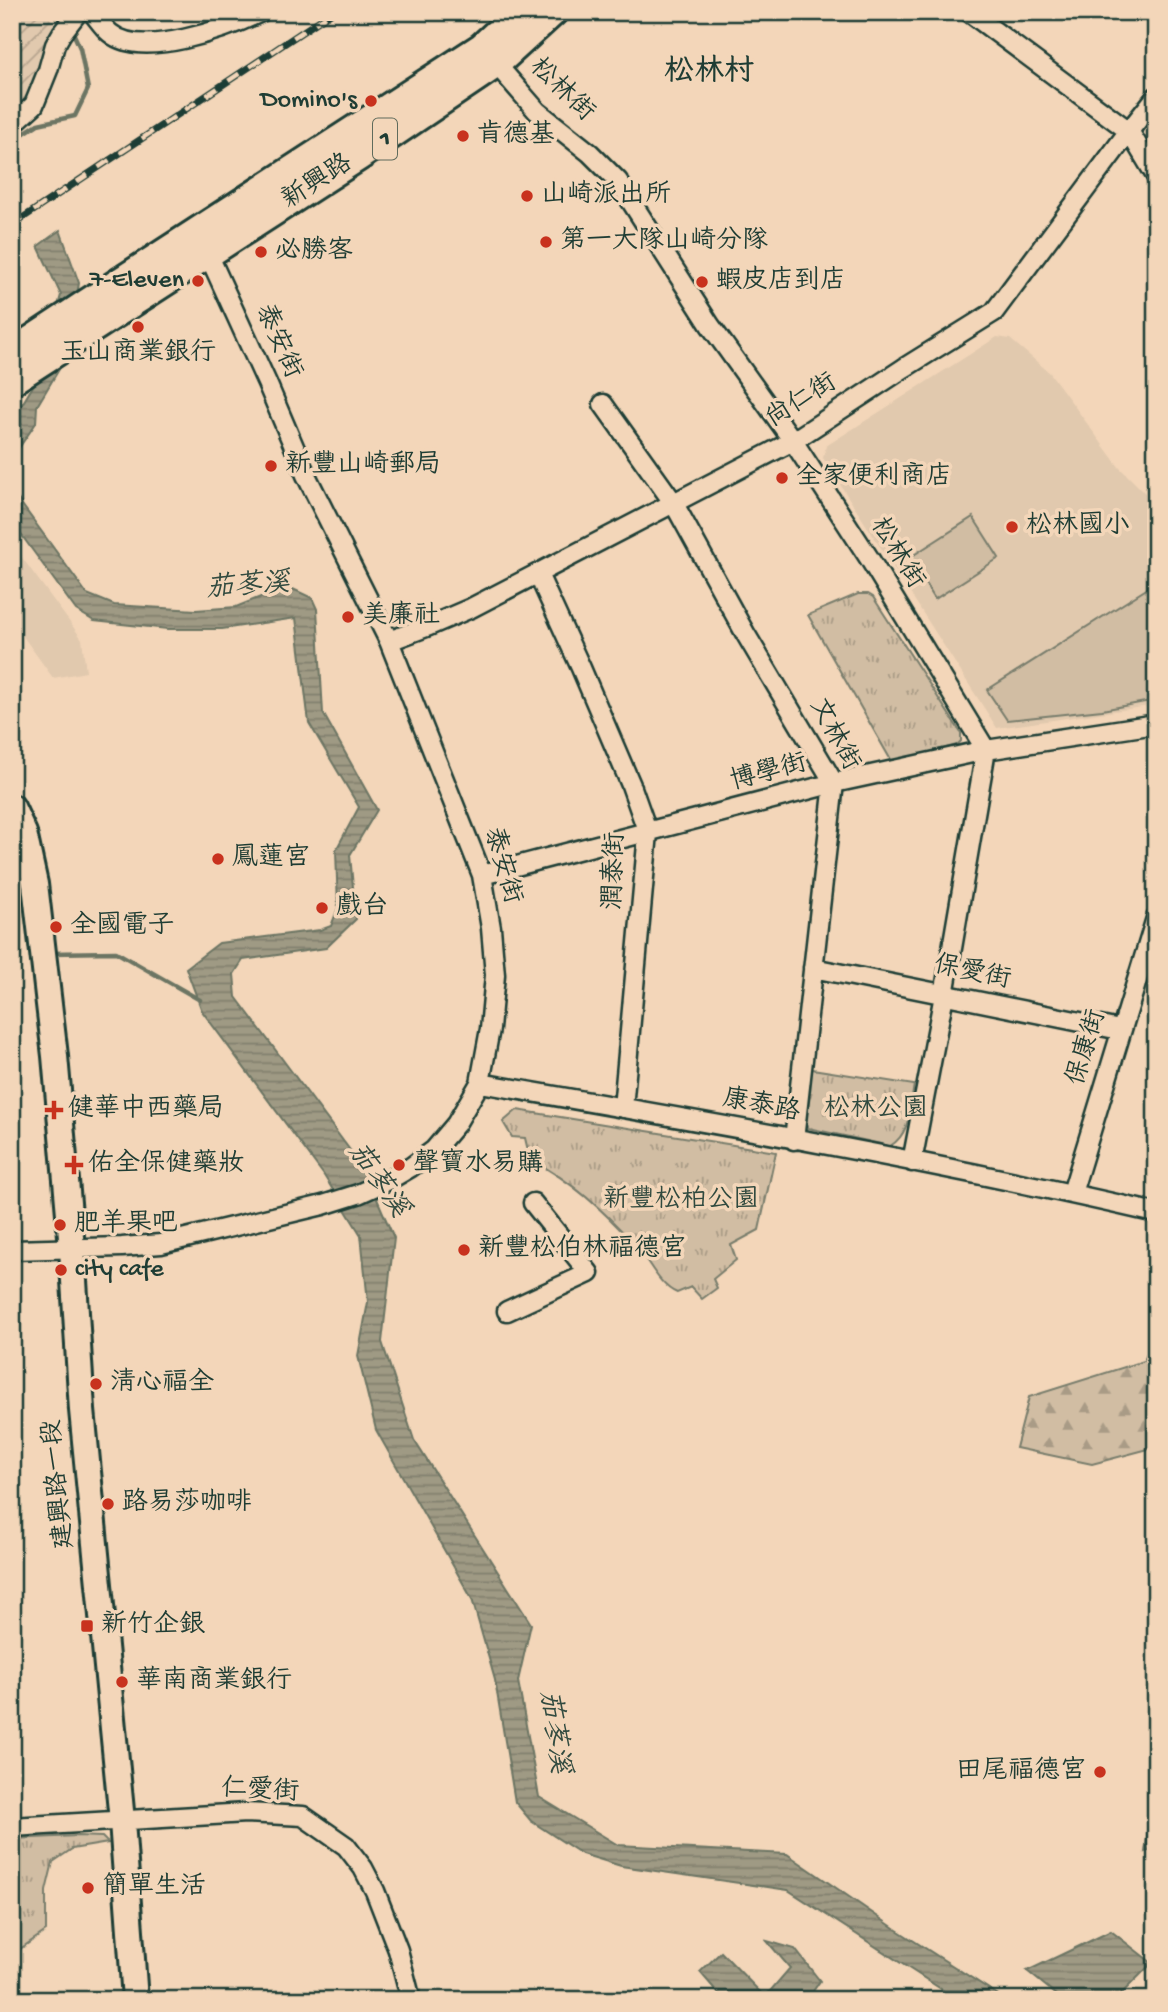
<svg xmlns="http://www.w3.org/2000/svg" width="1168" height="2012" font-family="'Gochi Hand','LXGW WenKai TC',sans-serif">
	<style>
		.built { fill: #e1c9ae }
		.industrial { fill: url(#industrial-furrows) }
		.grass { fill: #d1bda3; stroke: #787d6c; stroke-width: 2 }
		.forest { fill: url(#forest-firs); stroke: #787d6c; stroke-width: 2 }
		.park { fill: url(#park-tufts); stroke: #787d6c; stroke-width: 2 }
		.water { fill: url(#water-rules); stroke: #6c7564; stroke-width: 2 }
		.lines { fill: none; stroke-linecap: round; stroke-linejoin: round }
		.stream { stroke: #6c7564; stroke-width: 4.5 }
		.street-casing { stroke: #1f3d34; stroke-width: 23 }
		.secondary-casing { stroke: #1f3d34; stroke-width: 30 }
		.primary-casing { stroke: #1f3d34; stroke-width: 32 }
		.street { stroke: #f3d6b9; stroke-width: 18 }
		.secondary { stroke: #f3d6b9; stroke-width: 24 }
		.primary { stroke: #f3d6b9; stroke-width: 26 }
		.rail-casing { stroke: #1f3d34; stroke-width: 7 }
		.rail { stroke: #f3d6b9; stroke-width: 4.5; stroke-dasharray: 13; stroke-linecap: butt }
		.poi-dot { fill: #c8321e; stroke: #f3d6b9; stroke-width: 2.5 }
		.labels { text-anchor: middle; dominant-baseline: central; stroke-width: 7; stroke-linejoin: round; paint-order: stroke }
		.shield { fill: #f3d6b9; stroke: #5f6b5c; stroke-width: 2 }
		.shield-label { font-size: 24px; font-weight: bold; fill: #1f3d34 }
		.street-label { font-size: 26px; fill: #1f3d34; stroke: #f3d6b9 }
		.poi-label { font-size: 26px; fill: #1f3d34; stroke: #f3d6b9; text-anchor: start }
		.park-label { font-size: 26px; fill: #314a3f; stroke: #f3d6b9 }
		.water-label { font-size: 28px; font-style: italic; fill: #324b40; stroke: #f3d6b9 }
		.quarter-label { font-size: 30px; font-weight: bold; fill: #1f3d34; stroke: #f3d6b9 }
	</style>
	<defs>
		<pattern id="industrial-furrows" width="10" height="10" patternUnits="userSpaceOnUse" patternTransform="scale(1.75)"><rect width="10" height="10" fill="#e1c9ae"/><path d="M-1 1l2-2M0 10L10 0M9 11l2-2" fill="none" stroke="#b6a48e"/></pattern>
		<pattern id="forest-firs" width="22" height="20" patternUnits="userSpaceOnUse" patternTransform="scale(1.75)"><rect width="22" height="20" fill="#d1bda3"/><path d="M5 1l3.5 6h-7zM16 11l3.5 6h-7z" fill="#a99b86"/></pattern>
		<pattern id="park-tufts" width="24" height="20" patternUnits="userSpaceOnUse" patternTransform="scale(1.75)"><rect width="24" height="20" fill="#d1bda3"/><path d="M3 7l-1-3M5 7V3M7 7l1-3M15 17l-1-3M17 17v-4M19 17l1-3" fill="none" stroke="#a99b86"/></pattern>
		<pattern id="water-rules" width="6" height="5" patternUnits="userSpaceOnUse" patternTransform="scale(1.75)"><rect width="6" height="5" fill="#9f9a84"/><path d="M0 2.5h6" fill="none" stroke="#817f6d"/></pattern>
	</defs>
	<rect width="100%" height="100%" fill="#f3d6b9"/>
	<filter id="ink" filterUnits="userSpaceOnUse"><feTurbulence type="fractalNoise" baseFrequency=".0143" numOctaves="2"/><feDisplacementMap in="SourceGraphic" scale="14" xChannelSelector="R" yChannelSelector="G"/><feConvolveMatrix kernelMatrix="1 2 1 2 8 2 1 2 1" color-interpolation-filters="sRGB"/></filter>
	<g filter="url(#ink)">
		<path class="built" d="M997,337L1010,339L1050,373L1119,467L1156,504V705L997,728L823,458L826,446Z
			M12,544L82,639L86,672L53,678L12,621Z"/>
		<path class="industrial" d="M12,12H46L54,25L32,102L12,120Z"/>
		<path class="grass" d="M973,517L999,558L935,599L909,558Z
			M1156,583V700L1102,710L1007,720L987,690Z"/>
		<path class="forest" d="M1156,1333V1447L1092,1464L1016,1448L1029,1397L1144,1361Z
			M1156,1772V1848L1145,1852Z"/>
		<path class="park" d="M858,594H868L873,597L961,733V741L957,745L892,762L808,615Z
			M806,1068L914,1085C910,1106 911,1134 890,1146L808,1128L802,1123Z
			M517,1110L776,1152L759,1230L731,1245L736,1260L713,1279L717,1288L702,1299L691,1287L677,1293C658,1285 649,1260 635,1245C602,1209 573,1182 530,1159L525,1138L512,1137L503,1122Z
			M77,1836L102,1837L108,1843L72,1849L53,1862L46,1891V1931L17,1951L12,1948V1839Z"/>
		<path class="water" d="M60,230L79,283L67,356L37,406L36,423L12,458V421L39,376L61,295L38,246Z
			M12,491L87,594L114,605L196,610L236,607L278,590L293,589L312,598L317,609L323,713L377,810L350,855L356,919L326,948L243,960L234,974L236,997L364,1169L394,1238L382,1342L414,1440L531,1624L518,1681L539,1797L618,1845L787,1854L897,1930L1006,2000H958L788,1890L621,1866L582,1854L531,1821L515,1802L495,1680L472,1599L376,1430L358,1356L368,1302L361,1235L323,1174L202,1011L186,968L219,943L320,930L331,926L338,908L336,850L359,807L309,723L296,618L222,629H168L94,621L76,610L12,522Z
			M1111,1931L1152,1963L1115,2000H1063L1027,1971Z
			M767,1941L795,1949L820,1981L807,2000H772L766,1998L767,2000H724L700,1972L721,1952L765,1997L790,1968Z"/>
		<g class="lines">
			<path class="stream" d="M12,141L38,124L75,116L88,89L80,48L71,28
				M50,953L116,952L200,1000"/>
			<g class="street-casing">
				<path id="street" d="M92,12C98,19 103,27 110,33C142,60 228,28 261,12
					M969,12L1129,131L1156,176
					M491,58L537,111L590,153L618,181L710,325L793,441L869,558L986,750L944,995L912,1162
					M12,125L34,105L48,70L55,45L62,33L78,12
					M603,404L673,502L745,633L834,783L794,1140
					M538,574L581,668L631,785L648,833L623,1108
					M389,641L429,626L471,608L793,441L904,368L994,312L1129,131L1156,97
					M482,875L834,783L986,750L1156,724
					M813,968L1120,1030
					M480,1083C706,1122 932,1161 1156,1213
					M1072,1193L1156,918
					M12,1250L122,1247L161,1244L323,1205L358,1194L389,1180L411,1167L434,1150L456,1124L480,1083L490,1029L495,975L491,928L482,875L389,641L306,475L267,383L204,245
					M507,1311L589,1273L533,1203
					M12,1827L246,1813L303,1816L346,1846L363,1868L375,1891L398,1950L411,2000"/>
			</g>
			<g class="secondary-casing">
				<path id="secondary" d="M12,807L24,833L35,884L55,1056L72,1248L82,1410L122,1821L135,2000"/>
			</g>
			<g class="primary-casing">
				<path id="primary" d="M12,352L83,305L481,47L519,12
					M12,381L359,157L497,64L554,12"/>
			</g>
			<use href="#street" class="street"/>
			<use href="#secondary" class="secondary"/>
			<use href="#primary" class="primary"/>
			<g class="rail-casing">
				<path id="rail" d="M12,225L332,12"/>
			</g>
			<use href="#rail" class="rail"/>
		</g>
	</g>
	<g class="poi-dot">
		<circle cx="371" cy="101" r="7"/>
		<circle cx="463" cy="136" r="7"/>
		<circle cx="527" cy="196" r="7"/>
		<circle cx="546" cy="242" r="7"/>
		<circle cx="261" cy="252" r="7"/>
		<circle cx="198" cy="281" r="7"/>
		<circle cx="702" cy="282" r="7"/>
		<circle cx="138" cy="327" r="7"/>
		<circle cx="271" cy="466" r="7"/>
		<circle cx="782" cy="478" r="7"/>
		<circle cx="1012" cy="527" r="7"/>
		<circle cx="348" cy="617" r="7"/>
		<circle cx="218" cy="859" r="7"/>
		<circle cx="322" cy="908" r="7"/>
		<circle cx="56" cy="927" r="7"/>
		<path d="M50.5 1099.5h7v7h7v7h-7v7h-7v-7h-7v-7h7z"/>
		<path d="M70.5 1154.5h7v7h7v7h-7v7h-7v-7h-7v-7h7z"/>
		<circle cx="399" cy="1165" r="7"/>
		<circle cx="60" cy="1225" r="7"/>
		<circle cx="464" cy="1250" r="7"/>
		<circle cx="61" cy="1270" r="7"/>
		<circle cx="96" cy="1384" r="7"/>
		<circle cx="108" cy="1504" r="7"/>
		<rect x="80" y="1619" width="14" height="14" rx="3.5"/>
		<circle cx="122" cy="1682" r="7"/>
		<circle cx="1100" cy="1772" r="7"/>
		<circle cx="88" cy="1888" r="7"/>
	</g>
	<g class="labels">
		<rect class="shield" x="373" y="118.5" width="24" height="41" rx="5"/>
		<g class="shield-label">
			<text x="385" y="139">1</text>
		</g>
		<g class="street-label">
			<text transform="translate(561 91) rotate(44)">松林街</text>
			<text transform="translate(318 183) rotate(-33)">新興路</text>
			<text transform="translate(277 342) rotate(66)">泰安街</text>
			<text transform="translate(802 402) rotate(-32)">尚仁街</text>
			<text transform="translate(896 554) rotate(58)">松林街</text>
			<text transform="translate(833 735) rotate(62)">文林街</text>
			<text transform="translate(769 774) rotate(-15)">博學街</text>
			<text transform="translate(501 866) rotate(74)">泰安街</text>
			<text transform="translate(616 871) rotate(-88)">潤泰街</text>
			<text transform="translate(972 974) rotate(12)">保愛街</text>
			<text transform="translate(1088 1048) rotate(-73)">保康街</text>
			<text transform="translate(761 1107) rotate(11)">康泰路</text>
			<text transform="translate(60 1484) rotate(-96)">建興路一段</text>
			<text transform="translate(260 1792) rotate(3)">仁愛街</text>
		</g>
		<g class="poi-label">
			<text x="357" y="101" text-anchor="end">Domino's</text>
			<text x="477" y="136">肯德基</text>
			<text x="541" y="196">山崎派出所</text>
			<text x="560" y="242">第一大隊山崎分隊</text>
			<text x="275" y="252">必勝客</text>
			<text x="184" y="281" text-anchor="end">7-Eleven</text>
			<text x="716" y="282">蝦皮店到店</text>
			<text x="138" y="354" text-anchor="middle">玉山商業銀行</text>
			<text x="285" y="466">新豐山崎郵局</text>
			<text x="796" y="478">全家便利商店</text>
			<text x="1026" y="527">松林國小</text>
			<text x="362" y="617">美廉社</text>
			<text x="232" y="859">鳳蓮宮</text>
			<text x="336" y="908">戲台</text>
			<text x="70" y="927">全國電子</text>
			<text x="68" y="1110">健華中西藥局</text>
			<text x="88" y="1165">佑全保健藥妝</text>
			<text x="413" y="1165">聲寶水易購</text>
			<text x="74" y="1225">肥羊果吧</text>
			<text x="478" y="1250">新豐松伯林福德宫</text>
			<text x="75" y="1270">city cafe</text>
			<text x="110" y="1384">清心福全</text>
			<text x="122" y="1504">路易莎咖啡</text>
			<text x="101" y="1626">新竹企銀</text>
			<text x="136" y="1682">華南商業銀行</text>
			<text x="1086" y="1772" text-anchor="end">田尾福德宮</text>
			<text x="102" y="1888">簡單生活</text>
		</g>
		<g class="park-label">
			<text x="876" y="1110">松林公園</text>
			<text x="681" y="1201">新豐松柏公園</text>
		</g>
		<g class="water-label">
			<text transform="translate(248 587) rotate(-4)">茄苳溪</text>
			<text transform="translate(377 1181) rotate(55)">茄苳溪</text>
			<text transform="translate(553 1732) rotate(82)">茄苳溪</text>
		</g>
		<g class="quarter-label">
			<text x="709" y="73">松林村</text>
		</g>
	</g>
	<rect width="1168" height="2012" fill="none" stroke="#f3d6b9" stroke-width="42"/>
	<rect x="21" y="21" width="1126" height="1970" fill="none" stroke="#1f3d34" stroke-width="2.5" filter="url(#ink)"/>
</svg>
